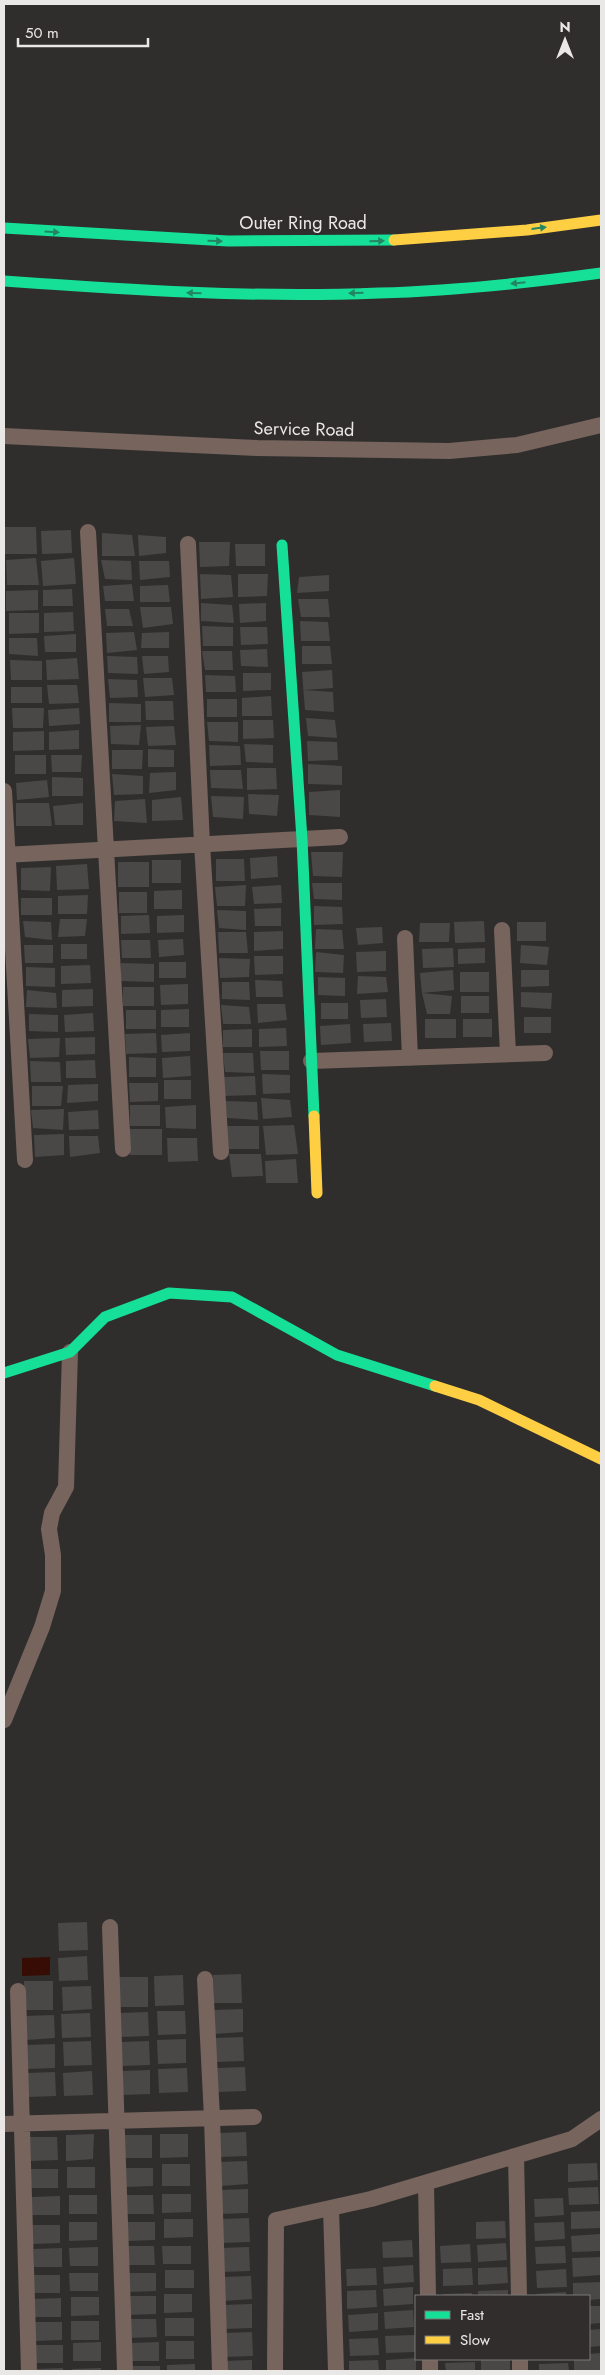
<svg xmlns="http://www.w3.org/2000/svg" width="605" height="2375" font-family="Jost,sans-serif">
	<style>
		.water { fill: #360c04 }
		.building { fill: #494847 }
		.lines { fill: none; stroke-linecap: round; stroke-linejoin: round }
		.street { stroke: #76645d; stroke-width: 16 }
		.fast { stroke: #16e098; stroke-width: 11 }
		.slow { stroke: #ffcf43; stroke-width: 11 }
		.oneway { fill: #238662 }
		.labels { text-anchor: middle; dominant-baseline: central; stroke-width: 4.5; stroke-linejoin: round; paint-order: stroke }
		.street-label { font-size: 18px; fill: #eae8e7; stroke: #302d2c }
	</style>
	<rect width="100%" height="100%" fill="#2f2e2d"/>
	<path class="water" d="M50,1957V1975L22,1976V1958Z"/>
	<path class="building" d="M5,527H36L37,554H5Z
		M71,530L72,553L42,554L41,531Z
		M102,533L132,535L135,556H102Z
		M138,535L166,537V553L139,556Z
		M199,542H230L229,566L200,567Z
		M235,544H265V566H236Z
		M36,558L39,585H7L6,560Z
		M74,558L76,584L43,586L41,561Z
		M101,560L131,561L132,580L105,579Z
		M139,561H169L170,577L140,580Z
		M200,574L231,575L233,597L201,599Z
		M238,574H268L267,596L238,597Z
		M329,575V591L297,593L299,577Z
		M132,584L134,601H105L103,586Z
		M168,585L170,602H140V586Z
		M72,589L73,606H43V590Z
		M38,590V610L6,611V591Z
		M298,599H328L330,617H301Z
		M201,603L232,605L234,623L201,621Z
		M266,603V621L240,623L239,604Z
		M140,607H171L173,624L143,628Z
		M105,609H129L133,626H107Z
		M73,612L74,631L44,632V613Z
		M9,613H39V633L9,634Z
		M300,621L328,622L330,641H301Z
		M202,626L233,627V646H203Z
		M240,627H267L268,644L241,645Z
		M134,632L137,650L107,653L106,633Z
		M169,632V648H141L142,633Z
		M76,634V652H45L44,636Z
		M9,638H37L38,656L9,654Z
		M302,646H330L332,664H302Z
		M267,649L268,667L241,666L240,650Z
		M202,651H232L233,670H205Z
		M107,656L137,657L138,674L108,673Z
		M142,656H168L169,672L144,674Z
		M77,658L79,679L47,680L46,660Z
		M10,660L42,661V680H11Z
		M332,670L333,688L304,690L333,692L334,712L305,710L302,672Z
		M243,673H271V690L243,691Z
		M205,675L235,676L236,692H206Z
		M143,678H172L174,695L145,697Z
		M108,679L137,680L138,697L110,698Z
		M47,685H77L79,703L49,704Z
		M11,687H42V703H11Z
		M271,696L272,716H242V698Z
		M207,699H237V717H207Z
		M145,701H173L174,720H146Z
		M109,703L141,704V722H109Z
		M12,708H44L43,728H13Z
		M79,708L80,724L49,726L48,710Z
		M306,718L335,720L337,738L308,736Z
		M243,720H273L274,738L243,739Z
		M207,722H238V742L209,741Z
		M141,725L139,745L111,744L110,726Z
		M174,726L176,745L148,746L146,727Z
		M79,730V749L49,750V732Z
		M44,731V750L13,751V732Z
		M307,741L337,742L338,760L308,761Z
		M244,744L273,745V763L246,762Z
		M209,745L240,746L241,765L210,766Z
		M148,749L174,750V767H148Z
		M112,750H143L142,769H112Z
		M15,755H46V774H15Z
		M51,755H82L81,772H52Z
		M308,764L342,766V785L308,784Z
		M247,768H276L277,789L247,790Z
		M210,770H241L243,789L211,788Z
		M176,772V790L149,793L150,773Z
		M112,774L143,776V794L114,795Z
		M52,777L83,778V796H52Z
		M47,780L49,797L17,800L16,783Z
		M340,790V817L309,815V792Z
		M248,794L279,795L277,816L249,814Z
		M211,796L244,797L243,819L213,817Z
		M181,797L183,820L152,821V800Z
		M145,799L147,823L114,821L115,801Z
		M16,803H49L52,826H16Z
		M83,803V825H55L53,806Z
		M311,852H343L342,877L313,876Z
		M277,856L278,877L251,879L250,858Z
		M216,859H244L245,881H216Z
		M152,860H181V883H152Z
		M118,862H149V887H118Z
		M87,864L89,889L57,890L56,866Z
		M51,867L50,891L21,890V868Z
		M312,883H342V900L314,899Z
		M246,885L245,906H217L215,887Z
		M281,885L282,903L254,904L252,887Z
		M182,890V909H154V891Z
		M119,892H147V913H119Z
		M88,895L87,914H58V896Z
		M21,898H52V915H21Z
		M314,906L342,907L343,924L314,925Z
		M281,908V926H255L254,909Z
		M217,910L246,911V930L219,928Z
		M149,915L150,933L121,934V916Z
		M184,915V932L157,933V916Z
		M60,919H87L85,936L58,937Z
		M23,921L51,922L52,940L25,937Z
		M484,921L485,942L455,943L454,922Z
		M517,922H546V941H517Z
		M420,923H450L449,942H419Z
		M382,927L383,943L358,945L356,928Z
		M316,929L342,930L344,949H315Z
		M283,931V949L254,951V932Z
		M218,932H246L248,953H219Z
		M183,939L184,955L159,957L158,940Z
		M121,940H150L151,958H122Z
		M61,944H87V959H61Z
		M24,945H53V963H25Z
		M521,945L549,947L547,965L520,963Z
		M453,948L454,967L423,968L422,949Z
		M485,948V963L458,964V949Z
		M386,951V971L357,972L356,952Z
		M316,952L344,955L343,973L315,972Z
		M254,956H283V974L255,975Z
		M219,958L250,959L249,977L220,978Z
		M159,962H186V978H159Z
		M121,963L154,964V982L121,981Z
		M90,965L91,983L61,984V966Z
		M26,967L55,968V987L26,986Z
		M453,970L454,990L422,993L452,996L450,1014H427L422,993L420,973Z
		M521,970H549V986L521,987Z
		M460,972H489V992H460Z
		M358,976L386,977L388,992L357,994Z
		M318,977L345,978V996L318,995Z
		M255,980L282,981L283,997H256Z
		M222,982H249L250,1000L222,999Z
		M188,984V1004L161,1005L160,985Z
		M123,987H154V1006H123Z
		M93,989V1006L62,1007V990Z
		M27,990L56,993L57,1008L26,1007Z
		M521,992L552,993L551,1009L521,1007Z
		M461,996H489V1013H461Z
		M386,999L387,1017L361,1018L360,1000Z
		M321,1003H348V1019H321Z
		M257,1004H285L287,1020L258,1023Z
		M221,1005L249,1007L251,1024H223Z
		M189,1009V1027H161V1010Z
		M126,1010H156V1029H126Z
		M93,1013L94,1031L65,1032L64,1015Z
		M29,1014L58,1015V1032L29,1031Z
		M524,1017H551V1033H524Z
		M425,1019H456V1038H425Z
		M463,1019H492V1037H463Z
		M391,1023L392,1041L364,1042L363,1024Z
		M350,1024L351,1043L321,1045L320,1026Z
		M286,1028L287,1046L259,1047V1029Z
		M252,1029V1047H223V1030Z
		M156,1033L157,1053L126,1054L125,1034Z
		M190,1033V1051L162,1052L161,1035Z
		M95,1037V1054L66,1055L65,1038Z
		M60,1038L59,1057L30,1058L28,1039Z
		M260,1051H289V1070H261Z
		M223,1053H253L254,1073L225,1072Z
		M190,1056L191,1076L163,1078L162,1058Z
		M129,1057L156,1058V1077H129Z
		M95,1060L96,1078H66V1061Z
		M30,1061L60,1062L61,1082H31Z
		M262,1074L290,1075V1093L263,1094Z
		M255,1076L256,1095L224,1096V1077Z
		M164,1080H191V1099H164Z
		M129,1083H158V1101L130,1102Z
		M98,1084V1101L67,1103L68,1085Z
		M32,1086H63L61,1106H32Z
		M261,1098L290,1100L292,1117L263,1119Z
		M225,1101L257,1102L258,1120L227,1118Z
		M130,1105H160V1126H130Z
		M196,1105V1129L166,1128L165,1107Z
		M64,1109L63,1130L33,1128L31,1110Z
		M98,1110L99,1129L69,1130L68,1112Z
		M294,1125L298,1154L266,1155L263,1126Z
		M227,1126H259V1149H228Z
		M130,1129H162V1155H130Z
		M64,1134V1155L35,1157L34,1135Z
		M69,1136H98L100,1153L70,1157Z
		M167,1138H197L198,1161L168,1162Z
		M229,1154H261L263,1176L232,1177Z
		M296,1159L298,1183H266L265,1161Z
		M87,1922L88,1950L59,1951L58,1923Z
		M87,1956L88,1980L59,1981L58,1958Z
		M241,1974L242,2003H214L213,1975Z
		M183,1975L184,2005L155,2006L154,1976Z
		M119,1977H148V2007H119Z
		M24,1981H53V2010H24Z
		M91,1986L92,2009L63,2011L62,1987Z
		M243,2009V2032L215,2034L214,2010Z
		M157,2011H185L186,2034L158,2035Z
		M148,2012L149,2036L121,2037L120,2013Z
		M90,2013L91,2037L62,2038L61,2014Z
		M54,2015L55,2038L26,2040L25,2016Z
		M243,2037L244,2061L216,2062L215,2038Z
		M186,2039V2063L158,2064L157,2040Z
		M91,2041L92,2065L64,2066L63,2042Z
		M149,2041L150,2065L122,2066L121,2042Z
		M55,2044V2068L27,2069L26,2045Z
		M245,2067L246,2091L218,2092L217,2068Z
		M187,2068L188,2092L159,2093L158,2069Z
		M150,2070V2094L122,2095L121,2071Z
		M92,2071L93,2095L64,2096L63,2073Z
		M55,2072L56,2096L27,2097L26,2073Z
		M246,2132L247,2156L219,2157L218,2133Z
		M94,2134L93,2159L66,2161V2135Z
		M160,2134H188V2157L160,2158Z
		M123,2135H152V2158H124Z
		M29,2137H57L58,2160L29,2161Z
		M247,2161L248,2184L220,2186L219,2162Z
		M597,2163L598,2180L568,2182V2164Z
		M162,2164H190V2186H162Z
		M67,2167H95V2188H67Z
		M125,2168H153V2186L125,2187Z
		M30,2169H58V2188H30Z
		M598,2187L599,2204L569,2205L568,2188Z
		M248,2189V2213L220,2214L219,2190Z
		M162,2194H191V2212L162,2213Z
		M69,2195H97V2214H69Z
		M125,2195H153L154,2214H126Z
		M60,2196V2215H32V2197Z
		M563,2198L564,2215L535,2217L534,2199Z
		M600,2211L601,2228L571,2229V2212Z
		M249,2218L250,2242L221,2243V2219Z
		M164,2219H193V2237L164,2238Z
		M505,2221L506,2238L476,2239V2222Z
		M69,2222H97V2240L69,2241Z
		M127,2222H155V2240L127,2241Z
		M564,2222L565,2239L535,2241L534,2223Z
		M32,2225H60V2243L33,2244Z
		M600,2234L601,2251L572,2252L571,2236Z
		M412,2240L413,2257L383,2258L382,2242Z
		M506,2243L507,2260L478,2262L477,2245Z
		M470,2244L471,2262L441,2263L440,2246Z
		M126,2246H154L155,2265H127Z
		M162,2246H191V2264H163Z
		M565,2246L566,2263L536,2264L535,2247Z
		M98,2247V2266H70L69,2248Z
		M249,2247L250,2271L222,2272L221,2248Z
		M62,2248V2267H34V2249Z
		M601,2257V2275L573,2277L572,2258Z
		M413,2265L414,2282L384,2284L383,2267Z
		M507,2267L508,2283L478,2285V2268Z
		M376,2268L377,2285L347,2286L346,2269Z
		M472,2268L473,2285L443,2286V2269Z
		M566,2269L567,2287L537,2288L536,2271Z
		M165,2270H194V2288H165Z
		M69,2273H98V2291H70Z
		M128,2273H156V2291L128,2292Z
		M32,2275H60V2293H33Z
		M251,2276L252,2299L223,2301L222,2277Z
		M601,2282V2299L589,2300V2296H573V2283Z
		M413,2287V2304L384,2306L383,2289Z
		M376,2290L377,2307L347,2309V2291Z
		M508,2290V2296H478V2291Z
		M566,2292V2296H537L536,2294Z
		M472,2293V2296H443V2294Z
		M164,2294H192V2312L164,2313Z
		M128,2296H156V2314L128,2315Z
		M71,2297H99V2315L71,2316Z
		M61,2298V2317H33V2299Z
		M252,2304V2328L224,2329L223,2305Z
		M589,2306H601V2323L589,2324Z
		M413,2310L414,2327L385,2329L384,2312Z
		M378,2313V2330L349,2332L348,2315Z
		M165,2318H194V2336H165Z
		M128,2319H156L157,2337L129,2338Z
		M71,2321H99V2340H71Z
		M34,2322H62V2340L34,2341Z
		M601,2329V2346L589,2347V2330Z
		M252,2332L253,2356L224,2357V2333Z
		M415,2335V2352L386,2353L385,2336Z
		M378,2338L379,2355L350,2356L349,2339Z
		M166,2341H194V2359H166Z
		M101,2342V2361H73V2343Z
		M159,2342V2361H131V2343Z
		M34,2345H63V2363H35Z
		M601,2353V2370L574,2371V2359H589V2354Z
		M416,2358V2371H386V2360Z
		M481,2359H510V2371H481Z
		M252,2360V2371H224L223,2361Z
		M378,2360L379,2371H349V2361Z
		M475,2362V2371H446L445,2363Z
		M568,2363L569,2371H539V2364Z
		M195,2364V2371H167V2365Z
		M132,2366H160V2371H132Z
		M63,2368V2371H35V2369Z
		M101,2368V2371H73L72,2369Z"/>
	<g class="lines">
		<path class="street" d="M4,436L257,448L449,451L517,445L601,425
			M88,532L123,1149
			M188,544L202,844L221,1152
			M4,791L25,1160
			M4,855L340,837
			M502,930L508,1054
			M405,938L410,1058
			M311,1061L545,1053
			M4,1720L42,1627L53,1591V1555L49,1529L52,1513L66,1487L70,1352
			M110,1927L125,2371
			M205,1979L212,2118L220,2371
			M18,1991L29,2371
			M4,2124L254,2117
			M516,2156L519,2296
			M426,2183L428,2296
			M331,2208L336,2371
			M430,2359V2371
			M520,2359V2371
			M275,2371L276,2220L371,2199L572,2139L601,2119"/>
		<path class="fast" d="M4,228L228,241L394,240
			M4,281C129,290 254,298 379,293C453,291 527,283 601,273
			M282,545L302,839L314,1116
			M4,1373L70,1352L105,1317L169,1293L232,1297L337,1355L435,1386"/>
		<path class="slow" d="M394,240L527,230L601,220
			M314,1116L317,1193
			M435,1386L479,1400L601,1459"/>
	</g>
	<defs><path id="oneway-solid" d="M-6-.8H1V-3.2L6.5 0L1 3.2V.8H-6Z" transform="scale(1.25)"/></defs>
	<g class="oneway">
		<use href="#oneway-solid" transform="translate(539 228) rotate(-7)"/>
		<use href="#oneway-solid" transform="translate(52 232) rotate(4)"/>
		<use href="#oneway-solid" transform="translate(215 241) rotate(1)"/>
		<use href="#oneway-solid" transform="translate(377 241) rotate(-2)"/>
		<use href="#oneway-solid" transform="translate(518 283) rotate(174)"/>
		<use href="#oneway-solid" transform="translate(194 293) rotate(-179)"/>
		<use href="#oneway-solid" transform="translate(356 293) rotate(178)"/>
	</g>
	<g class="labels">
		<g class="street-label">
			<text x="303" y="223">Outer Ring Road</text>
			<text transform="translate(304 429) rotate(1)">Service Road</text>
		</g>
	</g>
	<rect width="605" height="2375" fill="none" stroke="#eae8e7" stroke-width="10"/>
	<rect x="415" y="2295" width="175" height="65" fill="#302d2c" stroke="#7a7877"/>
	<rect x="425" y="2311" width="25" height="8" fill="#16e098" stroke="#7a7877"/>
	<text x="460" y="2320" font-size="15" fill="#eae8e7">Fast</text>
	<rect x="425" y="2336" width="25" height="8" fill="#ffcf43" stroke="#7a7877"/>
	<text x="460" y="2345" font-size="15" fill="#eae8e7">Slow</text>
	<g transform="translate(565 40)" stroke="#302d2c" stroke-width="4" paint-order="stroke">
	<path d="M0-4L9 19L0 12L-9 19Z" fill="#eae8e7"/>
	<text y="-8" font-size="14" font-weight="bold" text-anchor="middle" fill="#eae8e7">N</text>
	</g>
	<path d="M18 38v8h130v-8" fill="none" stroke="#eae8e7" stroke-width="2.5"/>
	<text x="25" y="38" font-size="15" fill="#eae8e7" stroke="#302d2c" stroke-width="4" paint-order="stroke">50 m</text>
</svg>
